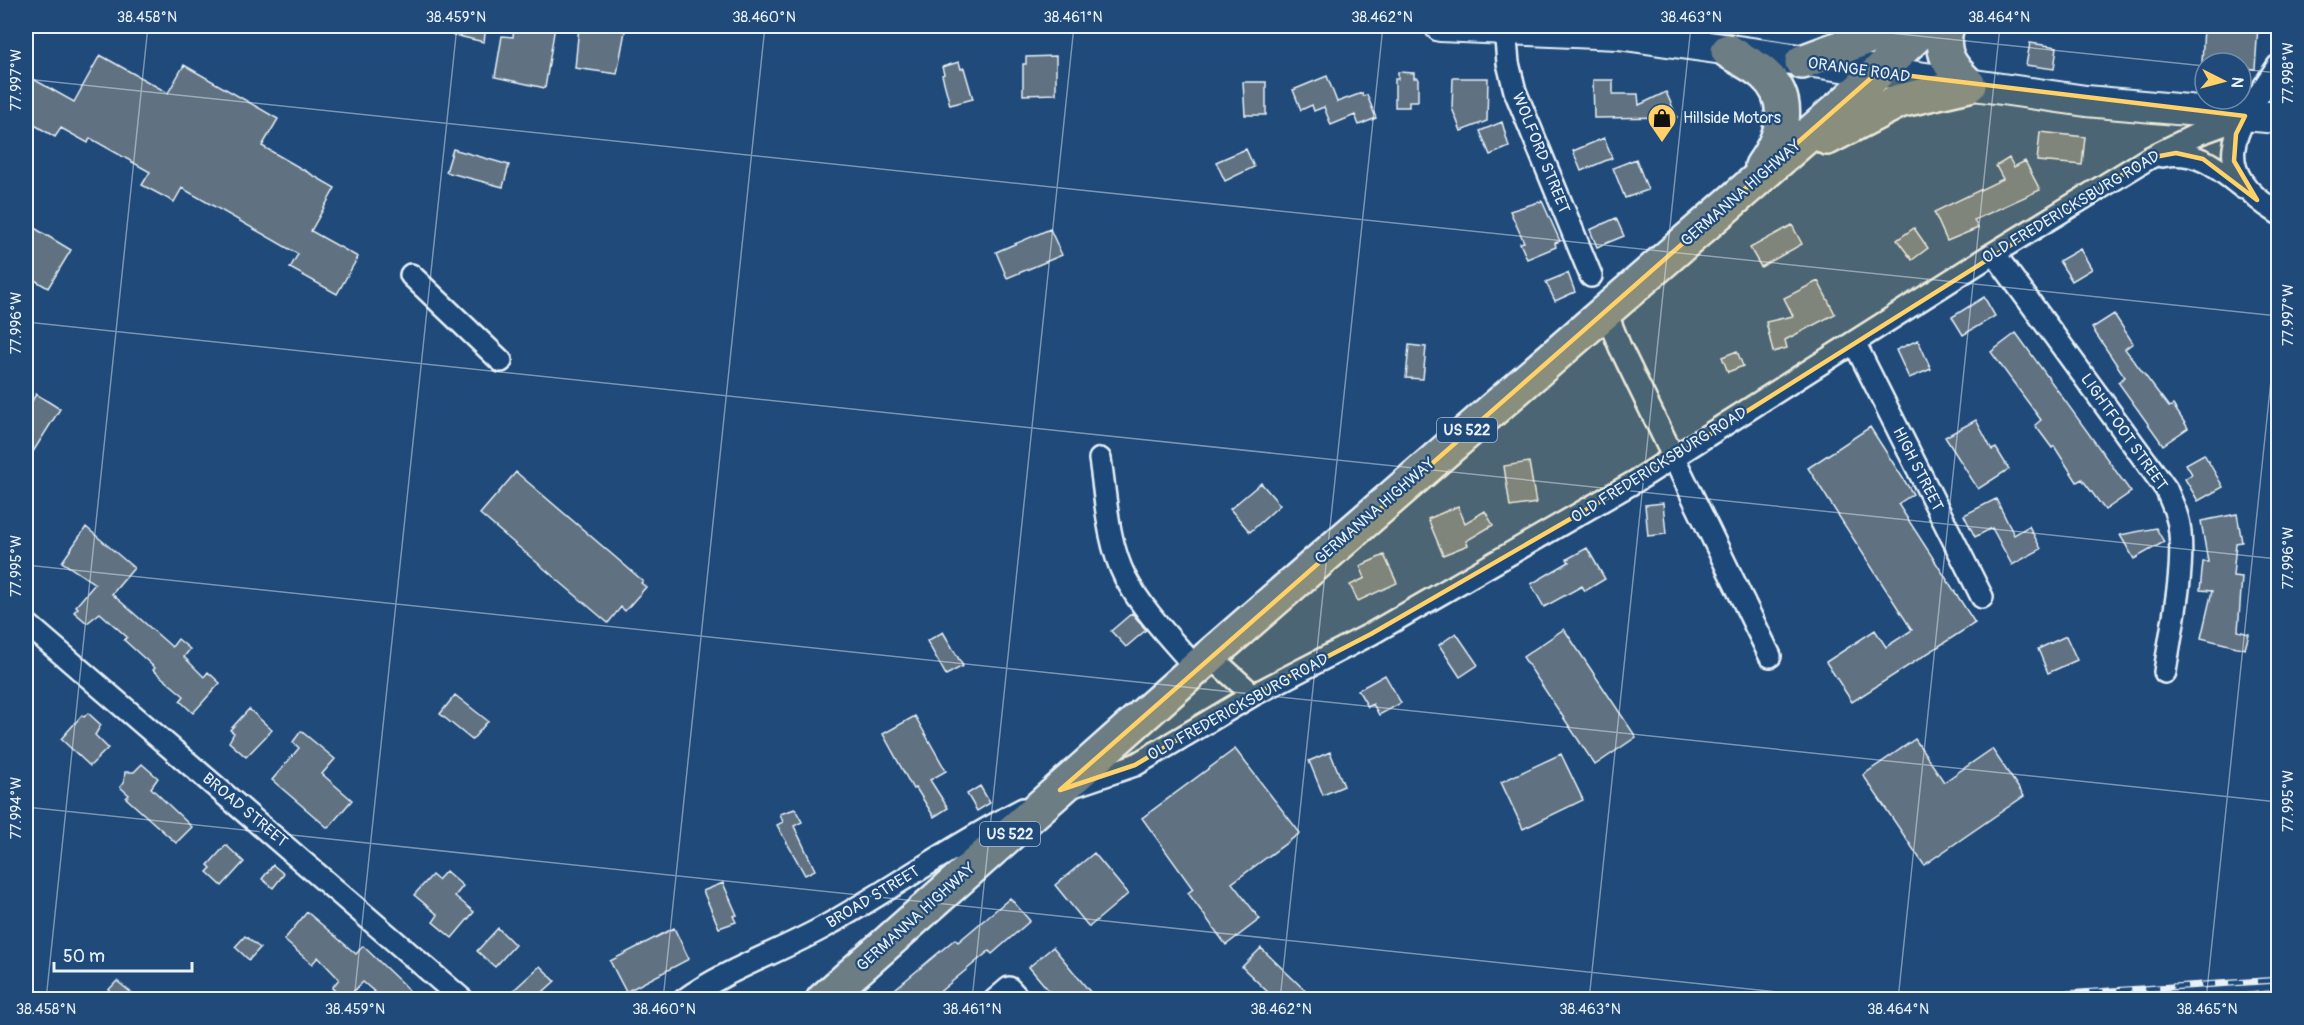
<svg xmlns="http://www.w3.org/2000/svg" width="2304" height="1025" font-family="Pangolin,sans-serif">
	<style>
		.building { fill: #607281; stroke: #e8f1f8; stroke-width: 1.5 }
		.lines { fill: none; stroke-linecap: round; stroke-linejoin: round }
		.minor-casing { stroke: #e8f1f8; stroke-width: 26 }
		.secondary-casing { stroke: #e8f1f8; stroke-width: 34 }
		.primary-casing { stroke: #e8f1f8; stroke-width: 38 }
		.minor { stroke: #1f4a7a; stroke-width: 21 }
		.secondary { stroke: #1f4a7a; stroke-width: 30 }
		.primary { stroke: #6d7d84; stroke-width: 33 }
		.rail-casing { stroke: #e8f1f8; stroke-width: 7 }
		.rail { stroke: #1f4a7a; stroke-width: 4.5; stroke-dasharray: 14; stroke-linecap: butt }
		.marked { fill: #ffd166; fill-opacity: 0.2; stroke: #ffd166; stroke-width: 4.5; stroke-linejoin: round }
		.ticks { fill: none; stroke: #e8f1f8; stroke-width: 1.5; stroke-opacity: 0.45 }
		.labels { text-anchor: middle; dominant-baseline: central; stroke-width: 4.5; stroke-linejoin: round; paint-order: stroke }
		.shield { fill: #1f4a7a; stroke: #acbfd2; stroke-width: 1.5 }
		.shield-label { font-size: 15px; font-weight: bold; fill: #e8f1f8 }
		.street-label { font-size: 16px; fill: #e8f1f8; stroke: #1f4a7a }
		.poi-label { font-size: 16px; fill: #e8f1f8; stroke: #1f4a7a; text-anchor: start }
		.neatline { fill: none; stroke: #e8f1f8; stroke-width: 2 }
		.ticks-label { font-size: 15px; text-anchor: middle; fill: #e8f1f8 }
	</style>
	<rect width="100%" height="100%" fill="#1f4a7a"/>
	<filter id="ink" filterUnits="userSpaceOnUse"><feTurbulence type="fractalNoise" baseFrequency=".0167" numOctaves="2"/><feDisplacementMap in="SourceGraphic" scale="12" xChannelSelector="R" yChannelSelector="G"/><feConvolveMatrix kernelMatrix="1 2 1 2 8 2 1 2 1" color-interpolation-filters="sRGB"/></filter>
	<g filter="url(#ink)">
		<path class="building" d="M438,26H486L484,42L437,31Z
			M514,26H555L545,88L495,77L502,36L513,37Z
			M579,26H626L617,74L575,68Z
			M2204,26H2258L2255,69L2241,68V63H2202Z
			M2030,43L2057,47L2054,69L2026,65Z
			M100,55L168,93L184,65L278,119L262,146L335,188L311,231L358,257L337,294L290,268L298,254L182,188L174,202L142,185L150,172L90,138L88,143L61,128L55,137L26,120V75L74,102Z
			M1056,56V94L1023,95V64H1026V57Z
			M959,62L961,69L964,68L973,99L950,105L942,75L944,74L942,67Z
			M1398,72L1414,73V78H1418V101H1409V107H1395V79H1398Z
			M1327,76L1337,102L1362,93L1363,96L1367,95L1376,118L1359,125L1355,115L1331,125L1324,107L1314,111L1312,105L1301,110L1293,90Z
			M1453,78H1488L1487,121L1461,131L1452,108Z
			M1593,80H1613V94H1638L1639,105L1666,92L1677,117L1594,118Z
			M1243,82H1266V115H1245Z
			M1502,122L1509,147L1490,155L1480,131Z
			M2040,132L2085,137L2082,165L2037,161Z
			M1604,138L1612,158L1581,171L1573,151Z
			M453,149L509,165L503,187L446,172Z
			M1246,149L1254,167L1225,181L1216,162Z
			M2009,158L2014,167L2025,161L2040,190L1974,220L1978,228L1947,241L1934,212L2003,179L1996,166Z
			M1636,159L1648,190L1625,198L1613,168Z
			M1542,201L1560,241L1555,243L1556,247L1527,259L1520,243L1524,242L1510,211Z
			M1616,218L1624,236L1597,247L1590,230Z
			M26,223L71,250L48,288L26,275Z
			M1792,225L1802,244L1761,267L1750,248Z
			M1914,228L1928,248L1912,260L1897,240Z
			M1050,229L1062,255L1007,278L996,252Z
			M2080,249L2092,269L2072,281L2059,261Z
			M1568,273L1575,292L1555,301L1546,282Z
			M1818,281L1835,314L1785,340L1787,348L1773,352L1766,322L1793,316L1784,298Z
			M1984,297L1995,316L1963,335L1952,317Z
			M2114,314L2133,343L2125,349L2169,407L2173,405L2188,428L2163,445L2118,382L2125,377L2092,328Z
			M2016,333L2131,492L2105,510L2082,479L2077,482L2054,446L2052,448L2035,425L2041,420L1991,352Z
			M1918,340L1931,369L1909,378L1896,350Z
			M1409,345L1426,347L1423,379L1406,378Z
			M1737,351L1743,366L1728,372L1722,357Z
			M36,394L60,409L26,463V412Z
			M1976,420L1992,450L1996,448L2009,469L1978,489L1945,437Z
			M1870,427L1913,494L1898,504L1975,623L1852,702L1826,662L1875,630L1886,647L1912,630L1808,468Z
			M2204,454L2223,487L2198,501L2185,479L2192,474L2186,464Z
			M1529,462L1536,503L1510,507L1504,466Z
			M516,472L643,581L641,583L646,587L625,611L621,607L608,623L480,514Z
			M1261,483L1280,505L1250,532L1230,509Z
			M1996,499L2014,535L2029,526L2041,549L2012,565L1992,528L1975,537L1964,515Z
			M1663,503L1666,534L1648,536L1645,505Z
			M1458,506L1465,523L1485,511L1493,525L1466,541L1468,545L1443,555L1428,519Z
			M2237,514L2242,542L2236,543L2233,576L2242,577L2238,631L2249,634L2245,649L2201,638L2212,591L2200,590L2203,562H2208L2201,521Z
			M86,527L134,568L112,594L172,647L178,639L190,649L184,657L204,677L208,672L220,683L193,713L180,701L184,696L153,670L155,668L124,640L127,637L100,613L87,623L74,612L78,608L76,606L95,584L62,562Z
			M2156,528L2164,542L2134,559L2120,535Z
			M1587,548L1605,579L1585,591L1582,586L1544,607L1531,584L1569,562L1567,559Z
			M1384,555L1397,583L1358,601L1350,585L1365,578L1360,566Z
			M1132,613L1146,630L1126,647L1111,631Z
			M1564,629L1636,737L1595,765L1523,657Z
			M943,632L963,666L946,675L927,641Z
			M1456,633L1478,665L1460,677L1439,645Z
			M2066,636L2077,660L2048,673L2038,649Z
			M1385,675L1401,703L1379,715L1373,704L1368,707L1358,690Z
			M455,695L488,721L472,740L440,714Z
			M249,709L272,730L246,757L229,742L234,733L230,730Z
			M88,713L101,725L95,735L108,748L90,766L61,739L82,715L84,717Z
			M915,716L946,771L930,780L948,808L934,817L916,788L913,789L883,734Z
			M301,731L335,759L322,774L352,800L328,828L272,780L299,748L293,742Z
			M1915,739L1944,782L1992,749L2024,796L1924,865L1863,775Z
			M1235,749L1300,833L1232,883L1260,919L1226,945L1188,893L1193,889L1142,818Z
			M1330,752L1344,786L1323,795L1309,761Z
			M1561,754L1583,800L1523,829L1501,782Z
			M142,764L158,778L151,788L192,827L176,843L126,798L129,795L120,787L124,782L125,772H134Z
			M980,786L990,803L977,811L967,794Z
			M795,809L802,822L794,826L815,870L805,875L777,825L783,822L780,814Z
			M226,845L244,862L222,886L207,872L211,868L208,865Z
			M1094,853L1128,894L1089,927L1055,885Z
			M273,865L284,874L273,888L262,879Z
			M446,871L463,886L455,896L474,912L452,938L433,922L438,915L414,895L432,875L438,880Z
			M723,883L737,915L733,916L736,922L719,928L703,891Z
			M1010,898L1030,921L992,954L989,951L931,999H883L955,939L958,942Z
			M307,912L356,954L363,946L409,990L401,999H383L363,982L346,999L332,988L339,979L318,957L312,964L284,940Z
			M498,928L515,945L495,967L477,951Z
			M674,928L689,959L626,992L610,961Z
			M245,936L260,948L249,960L235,947Z
			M1053,947L1096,999H1056L1029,967Z
			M1261,948L1314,999H1275L1242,967Z
			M540,966L555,981L535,999H504Z
			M117,981L139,999H100Z"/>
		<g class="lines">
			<g class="minor-casing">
				<path id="minor" d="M1505,28L1508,63L1515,91L1591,276
					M2278,66C2241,122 2200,166 2278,213
					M2162,156C2196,149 2217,167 2243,188
					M1994,253L2166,489C2172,503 2179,517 2180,533C2184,576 2171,629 2165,672
					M411,275L501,361
					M1605,310L1620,347L1770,656
					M1854,342L1982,597
					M1100,459C1106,497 1107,542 1125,577C1143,611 1171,639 1196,668
					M26,623L463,1000
					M1210,656L1253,695
					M1073,786L1135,765L1253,695L1371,634L1636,481L1994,253L2149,158L2198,134L2242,118
					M684,1000C727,969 780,952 826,926C893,888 955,844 1023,809
					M995,1000L1009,988L1020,1000"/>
			</g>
			<g class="secondary-casing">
				<path id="secondary" d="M1440,26L1618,34L2086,101L2278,118"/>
			</g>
			<g class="primary-casing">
				<path id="primary" d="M1947,26C1939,53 1950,67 1969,85
					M1728,51C1740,59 1754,65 1764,74C1795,101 1782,138 1762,166
					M1802,62L1898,26
					M1827,138L1899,101L1969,85
					M823,1000L1210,656L1847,101L1927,26"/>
			</g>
			<use href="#minor" class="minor"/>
			<use href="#secondary" class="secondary"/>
			<use href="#primary" class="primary"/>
			<g class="rail-casing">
				<path id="rail" d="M2034,1000L2064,994L2278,980
					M2208,1000L2278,993"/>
			</g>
			<use href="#rail" class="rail"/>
		</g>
	</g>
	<path class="marked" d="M1878,72L2245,116L2236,134L2234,161L2257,200L2203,159L2176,153L2149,158L1636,481L1371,634L1253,695L1135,765L1060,790Z"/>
	<path class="ticks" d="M1823,26L2205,66M2241,69L2278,73M26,79L2278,316M26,322L2278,559M26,565L2278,802M26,807L1853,1000M46,1000L148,26M354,1000L457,26M663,1000L765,26M972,1000L1074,26M1280,1000L1383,26M1589,1000L1691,26M1898,1000L2000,26M2206,1000L2278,313"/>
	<defs>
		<g id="shop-pin" transform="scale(1.5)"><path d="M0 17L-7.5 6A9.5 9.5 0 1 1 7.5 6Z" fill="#ffd166" stroke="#1f4a7a"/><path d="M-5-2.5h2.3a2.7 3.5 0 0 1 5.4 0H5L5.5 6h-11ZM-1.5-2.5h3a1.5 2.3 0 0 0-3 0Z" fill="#111"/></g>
	</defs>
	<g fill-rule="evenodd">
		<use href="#shop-pin" x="1662" y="118"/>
	</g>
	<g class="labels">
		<g class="shield">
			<rect x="1437" y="418" width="60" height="24" rx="4.5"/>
			<rect x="980" y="822" width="60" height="24" rx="4.5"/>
		</g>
		<g class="shield-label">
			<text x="1467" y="430">US 522</text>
			<text x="1010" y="834">US 522</text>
		</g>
		<g class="street-label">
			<text transform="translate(1859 70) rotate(8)">ORANGE ROAD</text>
			<text transform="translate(1541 153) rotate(68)">WOLFORD STREET</text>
			<text transform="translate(1741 193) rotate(-41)">GERMANNA HIGHWAY</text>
			<text transform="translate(2071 207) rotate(-31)">OLD FREDERICKSBURG ROAD</text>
			<text transform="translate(2124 432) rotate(55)">LIGHTFOOT STREET</text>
			<text transform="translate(1659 465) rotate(-32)">OLD FREDERICKSBURG ROAD</text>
			<text transform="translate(1918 469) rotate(63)">HIGH STREET</text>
			<text transform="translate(1375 511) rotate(-41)">GERMANNA HIGHWAY</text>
			<text transform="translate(1238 707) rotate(-29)">OLD FREDERICKSBURG ROAD</text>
			<text transform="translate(245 810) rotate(40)">BROAD STREET</text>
			<text transform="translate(873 897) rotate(-31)">BROAD STREET</text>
			<text transform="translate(916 917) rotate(-42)">GERMANNA HIGHWAY</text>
		</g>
		<g class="poi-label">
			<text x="1683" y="118">Hillside Motors</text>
		</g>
	</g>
	<rect width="2304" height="1025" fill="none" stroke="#1f4a7a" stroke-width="66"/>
	<g transform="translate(2223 81) rotate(96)"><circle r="28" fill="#1f4a7a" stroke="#6f8dac" stroke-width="1.5"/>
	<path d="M0-4.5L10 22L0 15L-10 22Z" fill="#ffd166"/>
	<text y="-9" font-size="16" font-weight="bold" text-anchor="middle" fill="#e8f1f8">N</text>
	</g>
	<path d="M54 962v9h138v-9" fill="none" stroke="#e8f1f8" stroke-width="3"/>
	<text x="63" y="962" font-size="18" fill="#e8f1f8" stroke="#1f4a7a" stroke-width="4.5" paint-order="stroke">50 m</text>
	<rect x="33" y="33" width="2238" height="959" class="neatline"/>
	<g class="ticks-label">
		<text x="147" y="22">38.458°N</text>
		<text x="456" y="22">38.459°N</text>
		<text x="764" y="22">38.460°N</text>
		<text x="1073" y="22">38.461°N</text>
		<text x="1382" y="22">38.462°N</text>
		<text x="1691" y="22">38.463°N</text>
		<text x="1999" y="22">38.464°N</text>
		<text transform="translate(2288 73) rotate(-90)" y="5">77.998°W</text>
		<text transform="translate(16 80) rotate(-90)" y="5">77.997°W</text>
		<text transform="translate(2288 315) rotate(-90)" y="5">77.997°W</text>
		<text transform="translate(16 323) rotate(-90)" y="5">77.996°W</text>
		<text transform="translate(2288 558) rotate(-90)" y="5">77.996°W</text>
		<text transform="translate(16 566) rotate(-90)" y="5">77.995°W</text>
		<text transform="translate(2288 801) rotate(-90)" y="5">77.995°W</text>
		<text transform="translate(16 808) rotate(-90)" y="5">77.994°W</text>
		<text x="46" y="1014">38.458°N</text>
		<text x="355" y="1014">38.459°N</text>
		<text x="664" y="1014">38.460°N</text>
		<text x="972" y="1014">38.461°N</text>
		<text x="1281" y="1014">38.462°N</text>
		<text x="1590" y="1014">38.463°N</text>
		<text x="1898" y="1014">38.464°N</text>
		<text x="2207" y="1014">38.465°N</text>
	</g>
</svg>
